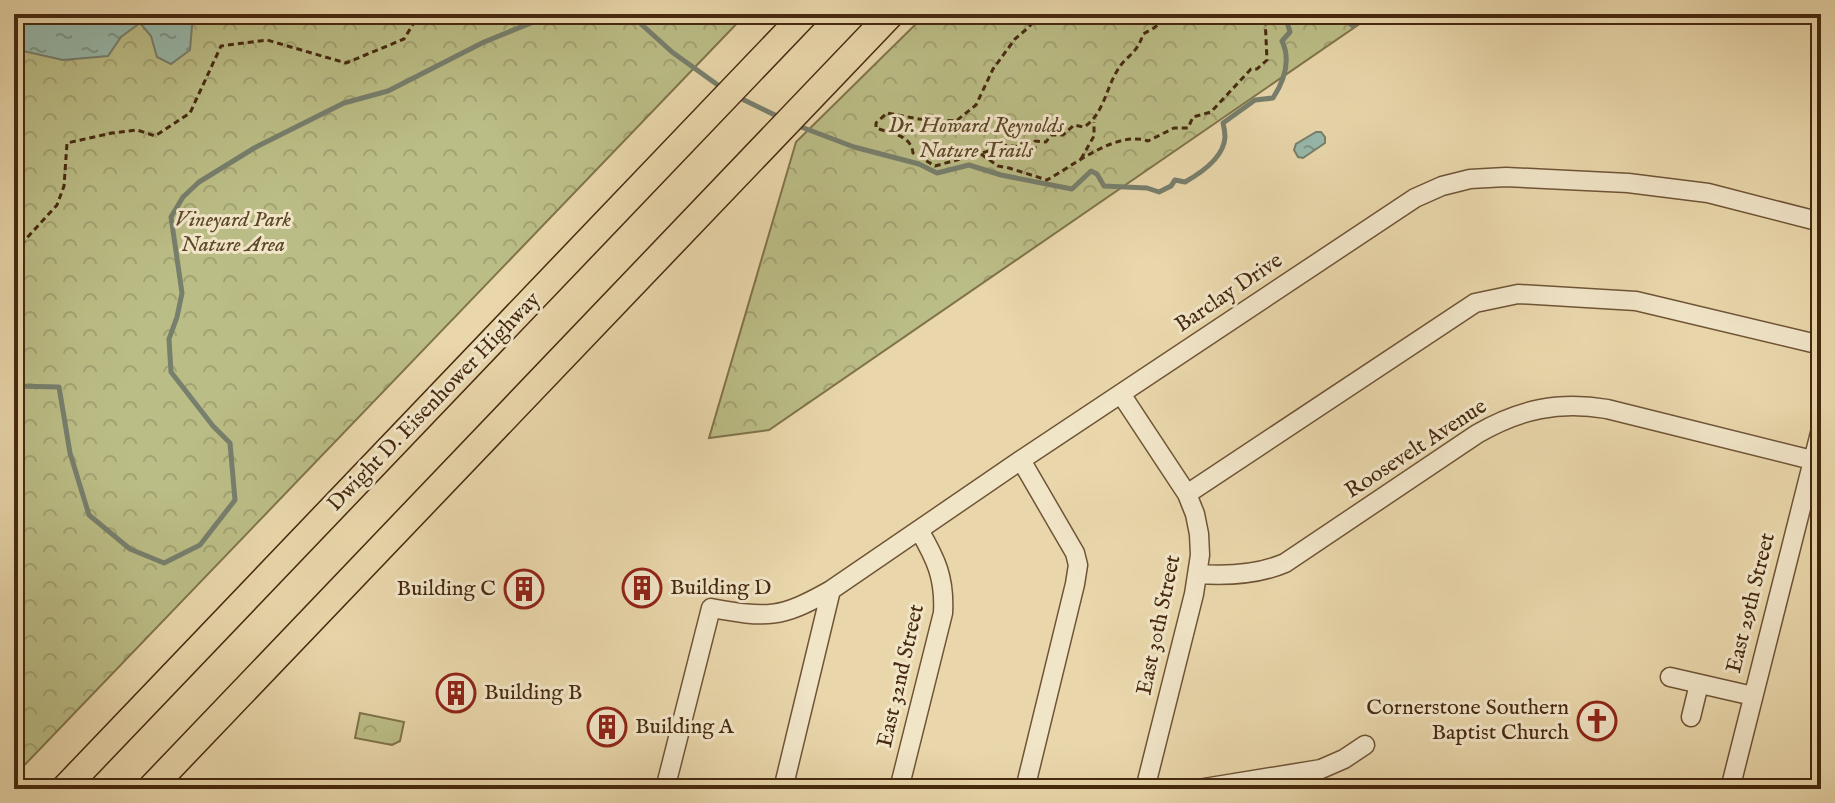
<svg xmlns="http://www.w3.org/2000/svg" width="1835" height="803" font-family="'IM FELL English',serif">
	<style>
		.forest { fill: url(#forest-crowns); stroke: #80734a; stroke-width: 2 }
		.water { fill: url(#water-ripples); stroke: #777f6d; stroke-width: 2 }
		.lines { fill: none; stroke-linecap: round; stroke-linejoin: round }
		.stream { stroke: #777f6d; stroke-width: 5 }
		.minor-casing { stroke: #6f5436; stroke-width: 21 }
		.highway-casing { stroke: #46290f; stroke-width: 29 }
		.path { stroke: #46290f; stroke-width: 3; stroke-dasharray: 6 4; stroke-linecap: butt }
		.minor { stroke: #f1e5c8; stroke-width: 18 }
		.highway { stroke: #e9d7ab; stroke-width: 26 }
		.labels { text-anchor: middle; dominant-baseline: central; stroke-width: 6; stroke-linejoin: round; paint-order: stroke }
		.park-label { font-size: 22px; font-style: italic; fill: #5d4727; stroke: #f1e5c8 }
		.street-label { font-size: 22px; fill: #46290f; stroke: #f1e5c8 }
		.poi-label { font-size: 22px; fill: #46290f; stroke: #f1e5c8; text-anchor: start }
	</style>
	<defs>
		<pattern id="forest-crowns" width="20" height="18" patternUnits="userSpaceOnUse" patternTransform="scale(2)"><rect width="20" height="18" fill="#bbbd86"/><path d="M2 6a3 3 0 1 1 6 0M12 15a3 3 0 1 1 6 0" fill="none" stroke="#a2a272"/></pattern>
		<pattern id="water-ripples" width="26" height="14" patternUnits="userSpaceOnUse" patternTransform="scale(2)"><rect width="26" height="14" fill="#97b9ac"/><path d="M2 4q2-2 4 0t4 0M15 11q2-2 4 0t4 0" fill="none" stroke="#7d968a"/></pattern>
	</defs>
	<rect width="100%" height="100%" fill="#e9d7ab"/>
	<filter id="stains"><feTurbulence type="fractalNoise" baseFrequency=".0025" numOctaves="4"/><feColorMatrix values="0 0 0 0 .2 0 0 0 0 .09 0 0 0 0 .02 0 0 0 .5 -.17"/></filter>
	<radialGradient id="worn" r=".72"><stop offset=".6" stop-color="#630" stop-opacity="0"/><stop offset="1" stop-color="#630" stop-opacity=".3"/></radialGradient>
	<path class="forest" d="M14,14H746L14,776Z
		M926,14H1374L769,430L709,438L796,142Z
		M360,713L404,722L400,741L392,745L355,738Z"/>
	<path class="water" d="M14,14H193L190,50L171,64L157,57L151,36L140,23L121,37L108,56L63,60L14,49Z
		M1316,132H1321L1325,137V143L1303,158L1298,157L1294,150L1296,144Z"/>
	<g class="lines">
		<path class="stream" d="M630,14L672,52L722,88
			M1339,14L1353,26L1368,14
			M1539,14L1542,18L1601,14
			M738,97L779,117
			M796,125L854,147L919,164L937,173L969,165L1001,175L1072,189L1091,171L1097,174L1104,186L1147,188L1159,192L1171,186L1175,180L1185,182C1201,173 1224,157 1225,137C1225,132 1224,127 1223,123L1255,100L1273,98C1284,81 1291,60 1282,41L1290,32L1286,19L1288,14
			M14,386L59,387L70,453L89,515L130,549L164,563L200,545L235,500L230,443L213,426L171,372L169,339L177,317L182,293L171,217L183,197L199,182L256,147L344,103L388,91L484,42L553,14"/>
		<g class="minor-casing">
			<path id="minor" d="M1121,394L1187,494L1195,514L1199,534L1200,555L1194,594L1145,789
				M1021,460L1075,553L1078,565L1075,584L1025,789
				M1187,494L1475,303L1518,294L1636,301L1821,345
				M1198,574C1227,576 1257,575 1285,563L1477,434C1520,409 1559,401 1607,409L1812,460
				M1670,677L1753,696
				M1691,717L1699,684
				M665,789L711,608C767,618 780,619 831,590L1021,460L1415,198L1442,186L1470,179L1506,177L1628,183L1708,193L1821,222
				M783,789L831,590
				M899,789L943,613C945,578 936,559 919,530
				M1198,789L1321,769L1344,759L1365,745
				M1730,789L1821,429"/>
		</g>
		<g class="highway-casing">
			<path id="highway" d="M64,789L805,14
				M150,789L891,14"/>
		</g>
		<path class="path" d="M1039,14L1029,27L1015,39L993,69L976,105L956,121L919,119L887,113L876,123V128C892,134 911,135 913,153L935,166L996,149L1001,145L1035,148V141L1046,142L1051,135H1063L1074,125L1084,127C1103,115 1106,89 1117,71C1126,55 1137,55 1143,34C1152,29 1163,25 1161,14
			M981,154L998,166L1009,168L1047,180C1074,165 1117,130 1148,141L1174,128H1188L1193,117L1211,112L1251,69H1257L1267,60L1265,17L1268,14
			M1081,159L1094,136V122
			M14,252L57,205L64,186L67,143L112,133L137,130L155,136L190,113L221,46L267,40L346,63L404,39L415,21L412,14"/>
		<use href="#minor" class="minor"/>
		<use href="#highway" class="highway"/>
	</g>
	<defs>
		<g id="building-ring" transform="scale(2)"><circle r="9.5" fill="#f1e5c8" stroke="#8f2418" stroke-width="1.5"/><path d="M-4-6H4V6H1V3H-1V6H-4ZM-2.5-4.3h1.7v1.8h-1.7ZM.8-4.3h1.7v1.8H.8ZM-2.5-1h1.7V.8h-1.7ZM.8-1h1.7V.8H.8Z" fill="#8f2418"/></g>
		<g id="church-ring" transform="scale(2)"><circle r="9.5" fill="#f1e5c8" stroke="#8f2418" stroke-width="1.5"/><path d="M-1.2-6h2.4v3.5h3.3v2.4h-3.3V6h-2.4V-.1h-3.3v-2.4h3.3Z" fill="#8f2418"/></g>
	</defs>
	<g fill-rule="evenodd">
		<use href="#building-ring" x="642" y="588"/>
		<use href="#building-ring" x="524" y="589"/>
		<use href="#building-ring" x="456" y="693"/>
		<use href="#church-ring" x="1597" y="721"/>
		<use href="#building-ring" x="607" y="727"/>
	</g>
	<g class="labels">
		<g class="park-label">
			<text x="976" y="126">Dr. Howard Reynolds<tspan x="976" dy="25">Nature Trails</tspan></text>
			<text x="233" y="220">Vineyard Park<tspan x="233" dy="25">Nature Area</tspan></text>
		</g>
		<g class="street-label">
			<text transform="translate(1229 293) rotate(-34)">Barclay Drive</text>
			<text transform="translate(434 402) rotate(-46)">Dwight D. Eisenhower Highway</text>
			<text transform="translate(1416 449) rotate(-33)">Roosevelt Avenue</text>
			<text transform="translate(1751 603) rotate(-76)">East 29th Street</text>
			<text transform="translate(1159 625) rotate(-78)">East 30th Street</text>
			<text transform="translate(901 676) rotate(-77)">East 32nd Street</text>
		</g>
		<g class="poi-label">
			<text x="670" y="588">Building D</text>
			<text x="496" y="589" text-anchor="end">Building C</text>
			<text x="484" y="693">Building B</text>
			<text x="1569" y="708" text-anchor="end">Cornerstone Southern<tspan x="1569" dy="25">Baptist Church</tspan></text>
			<text x="635" y="727">Building A</text>
		</g>
	</g>
	<rect width="1835" height="803" fill="none" stroke="#e9d7ab" stroke-width="48"/>
	<rect x="16" y="16" width="1803" height="771" fill="none" stroke="#46290f" stroke-width="4"/>
	<rect x="24" y="24" width="1787" height="755" fill="none" stroke="#46290f" stroke-width="2"/>
	<rect width="100%" height="100%" filter="url(#stains)"/>
	<rect width="100%" height="100%" fill="url(#worn)"/>
</svg>
